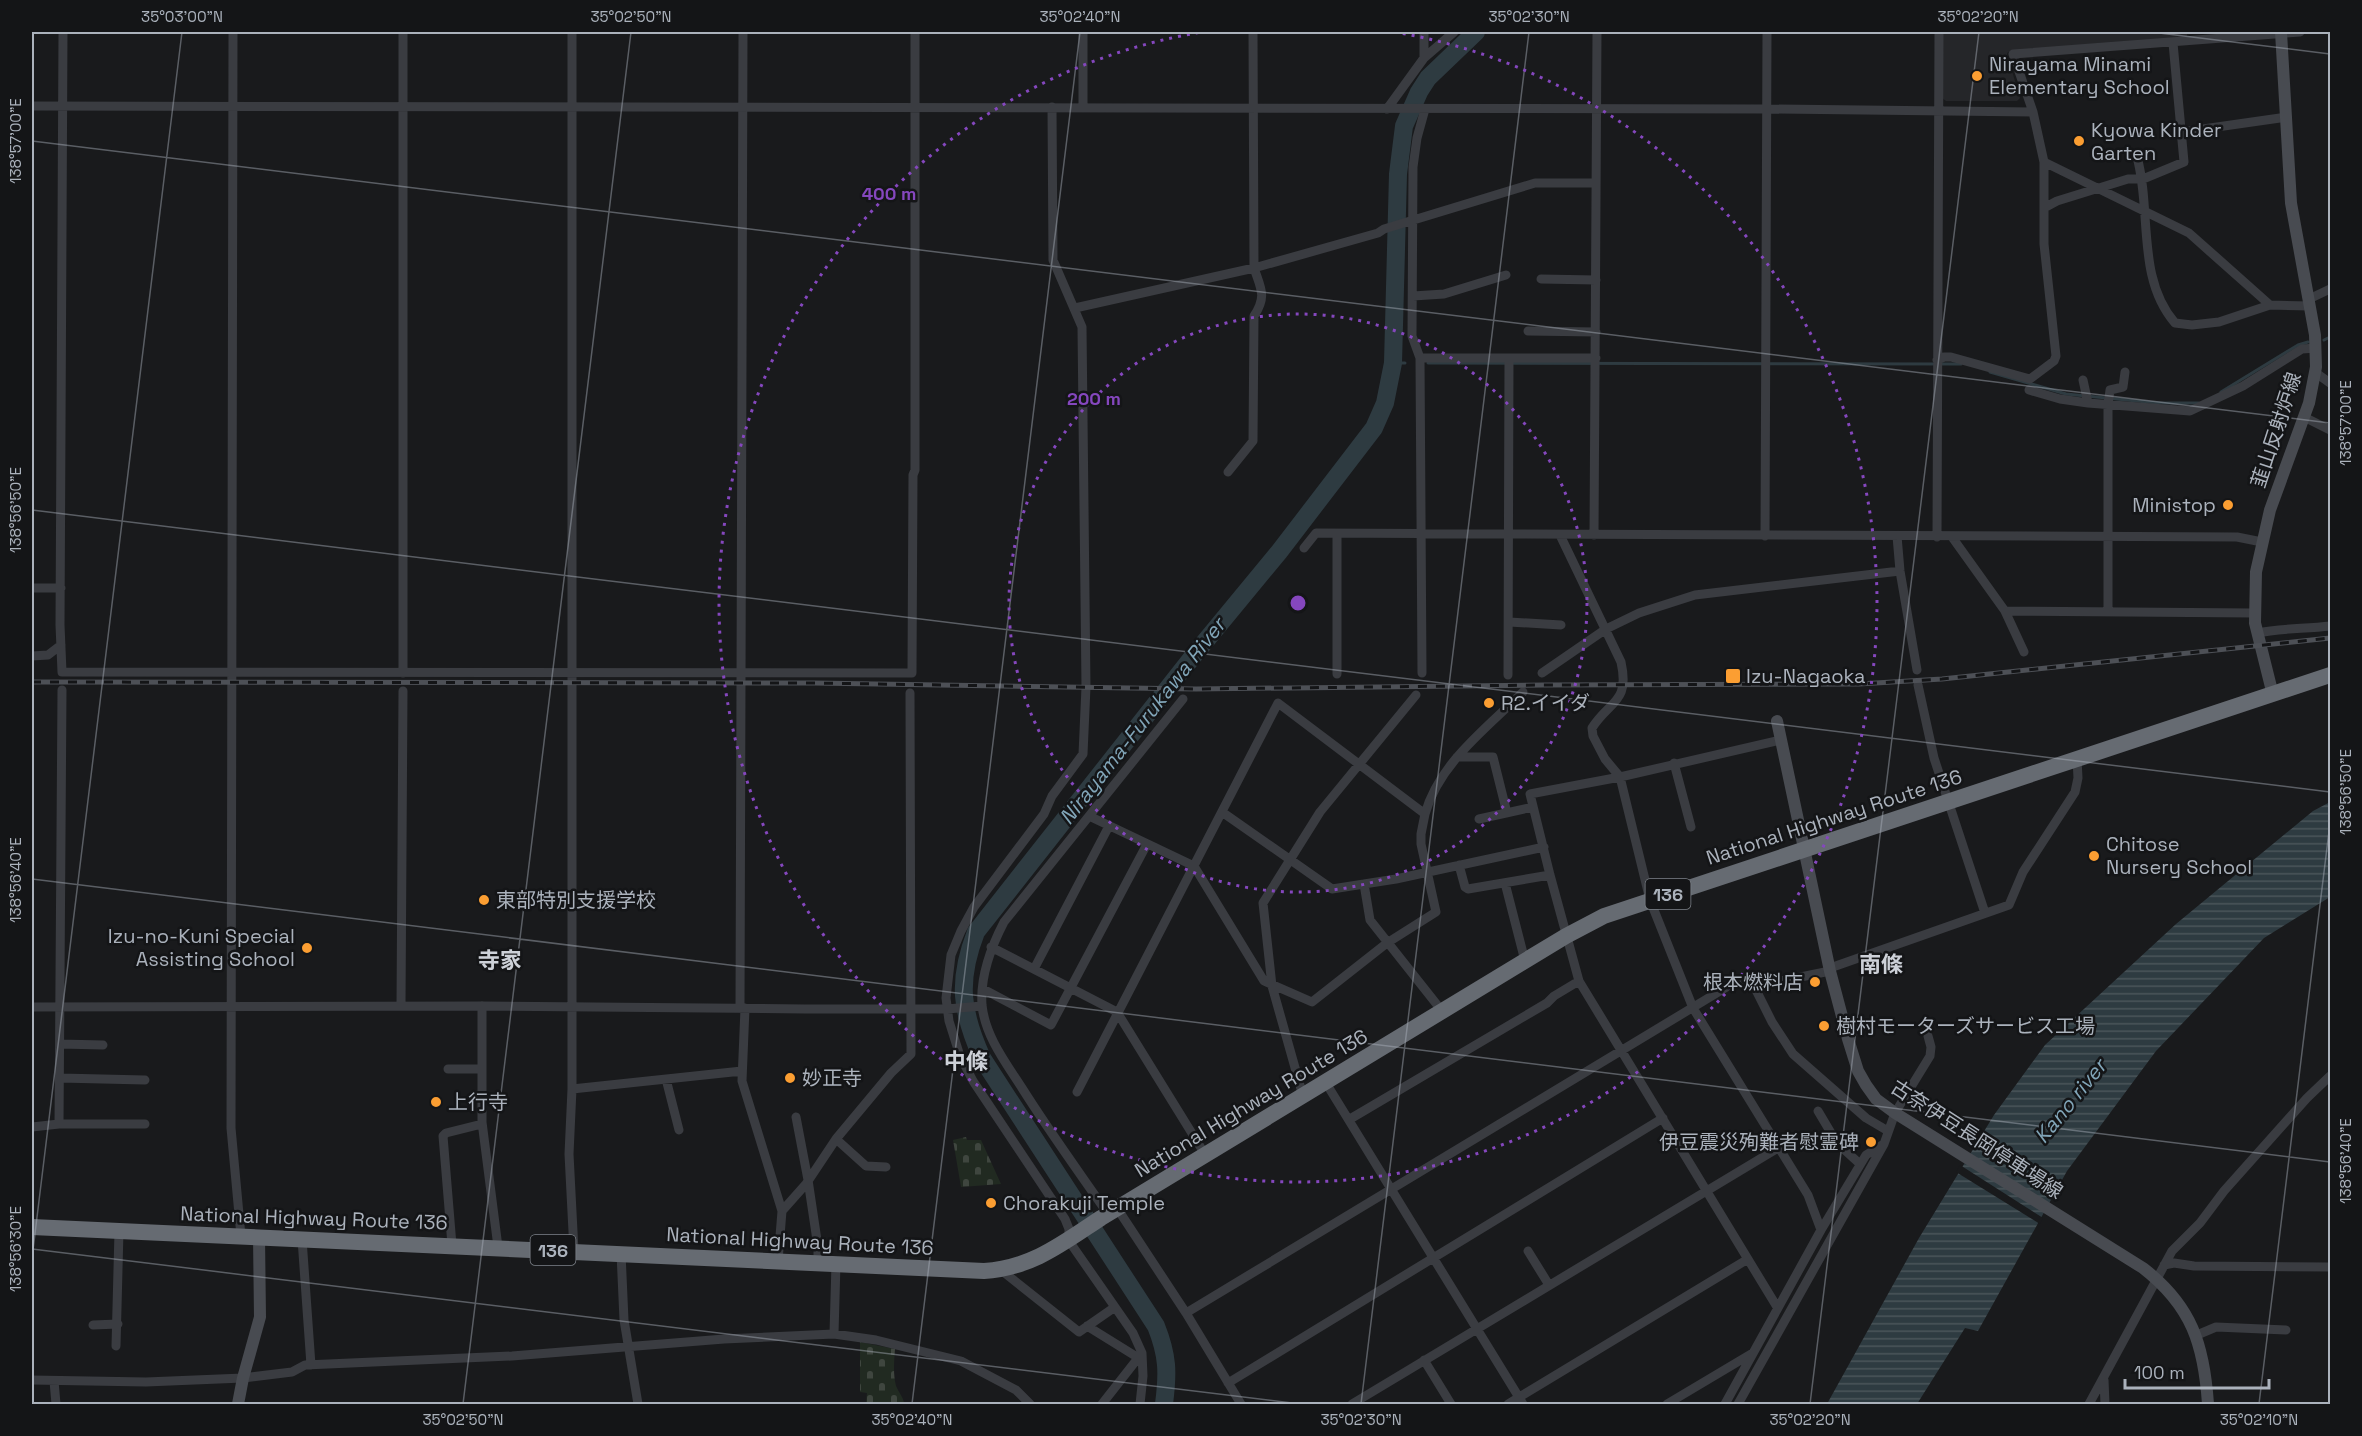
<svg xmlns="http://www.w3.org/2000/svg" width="2362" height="1436" font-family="'Space Grotesk','Noto Sans JP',sans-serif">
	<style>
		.built { fill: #252629 }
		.cemetery { fill: url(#cemetery-stones) }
		.water { fill: url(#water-rules) }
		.pier { fill: #191a1c }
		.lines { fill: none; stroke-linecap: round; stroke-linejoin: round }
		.stream { stroke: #2e3b41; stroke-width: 3 }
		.river { stroke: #2e3b41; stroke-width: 18 }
		.street { stroke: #3a3c41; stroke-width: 9 }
		.secondary { stroke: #484b51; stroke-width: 12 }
		.highway { stroke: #666b72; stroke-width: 16 }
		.rail-casing { stroke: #4d5056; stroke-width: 5 }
		.rail { stroke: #141517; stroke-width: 3; stroke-dasharray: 9; stroke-linecap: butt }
		.ticks { fill: none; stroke: #abb2bc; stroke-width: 1.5; stroke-opacity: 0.45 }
		.ring { fill: none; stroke: #8547be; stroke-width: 3; stroke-dasharray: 3 6 }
		.poi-dot { fill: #fb9e32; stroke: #141517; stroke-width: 2 }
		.labels { text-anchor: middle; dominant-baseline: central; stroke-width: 5; stroke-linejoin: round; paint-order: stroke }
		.shield { fill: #141517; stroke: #7e838a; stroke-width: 1.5 }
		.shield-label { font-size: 18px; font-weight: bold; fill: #abb2bc }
		.poi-label { font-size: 20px; fill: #abb2bc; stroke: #141517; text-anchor: start }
		.street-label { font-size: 20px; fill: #abb2bc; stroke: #141517 }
		.water-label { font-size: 21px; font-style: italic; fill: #81a5b8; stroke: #141517 }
		.quarter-label { font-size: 22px; font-weight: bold; fill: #cdd1d8; stroke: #141517 }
		.centre { fill: #8547be; stroke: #141517; stroke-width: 3 }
		.ring-label { font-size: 18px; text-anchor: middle; font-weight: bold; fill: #8547be; stroke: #141517; stroke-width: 5; stroke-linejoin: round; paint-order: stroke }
		.neatline { fill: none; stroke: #abb2bc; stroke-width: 2 }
		.ticks-label { font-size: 15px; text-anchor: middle; fill: #abb2bc }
	</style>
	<defs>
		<pattern id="cemetery-stones" width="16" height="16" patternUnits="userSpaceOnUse" patternTransform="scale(1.5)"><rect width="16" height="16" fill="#212a21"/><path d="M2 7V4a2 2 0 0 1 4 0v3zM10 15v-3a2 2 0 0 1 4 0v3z" fill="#3f463f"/></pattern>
		<pattern id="water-rules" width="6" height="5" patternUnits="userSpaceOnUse" patternTransform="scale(1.5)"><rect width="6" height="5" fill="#2e3b41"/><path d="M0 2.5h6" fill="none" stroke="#4a555a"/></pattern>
	</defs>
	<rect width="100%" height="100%" fill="#191a1c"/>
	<path class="built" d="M1941,32H2187V37L2008,52L2007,54L2020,98L2017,101H1946L1942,98Z"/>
	<path class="cemetery" d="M966,1137L967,1140H981L1001,1184L961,1187L953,1140Z
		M860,1342L895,1349C894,1362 893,1374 896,1386C899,1393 904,1398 904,1404H866L867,1393L860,1392Z"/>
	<path class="water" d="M2330,802V897L2264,938L2156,1051L2067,1171L1978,1331L1965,1328L1917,1404H1827L1919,1238L1994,1115L2045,1045L2176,924L2313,811Z"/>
	<path class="pier" d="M1960,1165L2043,1218L2040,1224L1956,1172Z"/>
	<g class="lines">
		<path class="stream" d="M2324,340L2330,337
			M1393,363H1405
			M1428,363L1961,364
			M1990,372L2066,394L2157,403H2199
			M2221,392L2298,345L2308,342"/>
		<path class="river" d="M1164,1404C1168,1373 1168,1356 1156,1326L982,1058C961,1011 957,981 976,932L1194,655L1279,552L1374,428L1385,403L1393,363L1398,174L1404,126L1419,92L1428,78L1476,32"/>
		<path class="street" d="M63,32L60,625L62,672L912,673L913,475L915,470V32
			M233,32L231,1128L241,1236
			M572,32V1089L569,1154L574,1251
			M1424,58L1454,32
			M32,106L1767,109L2033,112
			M1052,107L1053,260L1082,327L1086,687L1083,754L1052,796L1044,814L974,907L961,931L951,955L946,998L949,1021L960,1056L973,1081L1065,1219L1069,1229V1241L1133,1333L1142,1353L1143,1376L1140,1404
			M1083,107V32
			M1387,109L1424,58V32
			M2182,132L2287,117
			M2137,157C2152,211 2136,278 2175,323L2192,325L2219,322L2270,305L2310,306
			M2044,162L2189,233L2270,305
			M2044,208L2057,201L2128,179H2143L2184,162L2173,43
			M1541,279L1596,280
			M1413,296L1444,294L1506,275
			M2309,299L2330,289
			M1075,308L1254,268L1378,233L1384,229L1535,183H1595
			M1528,331L1596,332
			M1420,358H1596
			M1937,360L1944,357H1951L2030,379L2054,361L2056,356L2044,244V162L2033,112L2013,54L2300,32
			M2316,373L2330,383
			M2083,380L2088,403
			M2029,390L2060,399L2088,403L2190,411L2243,386L2302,349L2316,348
			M2304,417L2330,430
			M1228,472L1253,441L1254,316C1267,296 1261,289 1254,268L1253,32
			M1560,535L1621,662C1630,703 1610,700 1592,728L1593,736L1605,759L1620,777L1650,900L1693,1008L1808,1195L1821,1230
			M1594,535L1597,32
			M1765,536L1767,32
			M1897,536L1900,571L1917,670
			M1937,537L1939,32
			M1952,537L2005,611L2024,652
			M1304,548L1316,533L2237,537L2262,542
			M32,588H61
			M2005,611L2253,613
			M2108,611V405L2110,390L2123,387L2125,372
			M1509,622L1561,625
			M2257,633C2281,628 2305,629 2330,626
			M32,656L48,655L61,645
			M403,673V32
			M1422,673L1420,358L1412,336L1413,167L1417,138L1425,109
			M1542,673L1606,629L1639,613L1695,595L1900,571
			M1337,674V535
			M1508,675L1509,358
			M1918,685L1934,758L1985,913
			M1457,757H1493L1507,813
			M1674,763L1691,827
			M1222,812L1332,889L1396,879L1544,847
			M1425,814C1439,763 1487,728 1523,692
			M1479,819L1533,807
			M1459,865L1465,887L1468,889L1550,875
			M1505,883L1525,961
			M1364,884L1370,920L1442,1011
			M991,947L1117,1012L1206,1156
			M1830,968L2009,905L2023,872L2075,792L2078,778L2077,759
			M1034,969L1109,826
			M1753,984L1772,1022L1793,1054L1866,1118L1888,1131
			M983,989L1051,1025L1147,844
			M401,1006L403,691
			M482,1006V1122L498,1247
			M32,1007L482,1006L805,1009H947L982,1006
			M740,1008L743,32
			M745,1008L742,1081L782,1211
			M60,1044L103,1045
			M448,1069H482
			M60,1078L145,1080
			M666,1079L679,1130
			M1326,1083L1523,1404
			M572,1089L742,1071
			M1077,1092C1143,962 1211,833 1278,703L1425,814L1421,834V844L1436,912L1387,943L1312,1002L1264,981L1194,866L1089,816
			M1303,1096L1272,986L1263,903L1320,812L1416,695
			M1818,1111L1837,1143L1860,1164
			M796,1117L808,1180L818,1247V1263
			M1350,1119L1547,1003L1554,996L1579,981
			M59,1124H145
			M32,1127L59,1124L62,690
			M836,1139L866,1166L886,1167
			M1117,1208L1186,1313L1241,1404
			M1108,1214C1079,1172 1049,1131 1022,1088C1006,1063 985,1036 982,1005C980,976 991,947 1004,922L1183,699
			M302,1239L311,1365
			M452,1245L443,1136L446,1133L482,1124
			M1528,1251L1549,1285
			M621,1253L624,1320L638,1404
			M778,1261L782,1211L806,1184L836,1139L891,1073L911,1054L910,693
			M2164,1265L2174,1263L2194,1266L2330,1267
			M1001,1270L1079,1332L1115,1307
			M1777,1307L1579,981L1550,875L1530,794L1620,777L1781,740
			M1186,1313L1730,985L1781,981L1830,971
			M93,1325L118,1324
			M1087,1326L1137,1357
			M834,1334L836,1263
			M2197,1335L2216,1327L2286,1330
			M116,1346L119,1231
			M1424,1360L1451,1404
			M32,1380L146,1382L243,1378L292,1372L305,1365L512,1356L724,1339L834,1334L876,1340L961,1361L1016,1390L1030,1404
			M2104,1380L2105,1404
			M54,1381L56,1404
			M1228,1383L1663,1118
			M1102,1404L1142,1353
			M1352,1404L1778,1148
			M1508,1404L1748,1259
			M1667,1404L1751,1354
			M1725,1404L1821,1230L1866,1155L1882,1145
			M1738,1404L1884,1144L1895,1113L1930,1056L1931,1047L1928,1036
			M2089,1404L2172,1251L2200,1223L2224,1191L2307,1098L2330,1076"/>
		<path class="secondary" d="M2273,695L2255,623L2256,572L2270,510L2309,403L2316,367L2315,335L2291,203L2281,32
			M1777,721L1830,971L1848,1039L1858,1071L1866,1085L1876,1099L1895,1113L2143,1268C2192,1306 2204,1345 2208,1404
			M238,1404L243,1378L260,1317L259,1237"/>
		<path class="highway" d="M32,1227L984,1271C1032,1268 1063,1243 1101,1218L1566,936L1604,916L2330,675"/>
		<g class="rail-casing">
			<path id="rail" d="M32,682L814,683L1196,689L1543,685L1859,684L1942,679L2330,638"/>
		</g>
		<use href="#rail" class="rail"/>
	</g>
	<path class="ticks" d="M2151,32L2330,54M32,141L2330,423M32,510L2330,792M32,879L2330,1162M32,1249L1300,1404M32,1258L182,32M463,1404L631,32M912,1404L1080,32M1361,1404L1529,32M1810,1404L1979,32M2259,1404L2330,823"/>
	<g class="ring">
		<circle cx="1298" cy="603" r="289"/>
		<path d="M1394 32A579 579 0 1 1 1202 32"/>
	</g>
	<g class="poi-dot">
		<circle cx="1977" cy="76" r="6"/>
		<circle cx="2079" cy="141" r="6"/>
		<circle cx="2228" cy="505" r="6"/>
		<rect x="1725" y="668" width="16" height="16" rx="3"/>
		<circle cx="1489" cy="703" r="6"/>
		<circle cx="2094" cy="856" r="6"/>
		<circle cx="484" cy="900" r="6"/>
		<circle cx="307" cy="948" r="6"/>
		<circle cx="1815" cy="982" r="6"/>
		<circle cx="1824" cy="1026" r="6"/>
		<circle cx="790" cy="1078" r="6"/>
		<circle cx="436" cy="1102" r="6"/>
		<circle cx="1871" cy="1142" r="6"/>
		<circle cx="991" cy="1203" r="6"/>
	</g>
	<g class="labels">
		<g class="shield">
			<rect x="1645.5" y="879" width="45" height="30" rx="4.5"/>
			<rect x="530.5" y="1235" width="45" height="30" rx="4.5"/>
		</g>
		<g class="shield-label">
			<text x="1668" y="894">136</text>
			<text x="553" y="1250">136</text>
		</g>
		<g class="poi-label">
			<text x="1989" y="64">Nirayama Minami<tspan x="1989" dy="23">Elementary School</tspan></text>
			<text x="2091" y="130">Kyowa Kinder<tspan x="2091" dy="23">Garten</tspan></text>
			<text x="2216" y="505" text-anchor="end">Ministop</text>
			<text x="1746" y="676">Izu-Nagaoka</text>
			<text x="1501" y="703">R2.イイダ</text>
			<text x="2106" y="844">Chitose<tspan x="2106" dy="23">Nursery School</tspan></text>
			<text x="496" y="900">東部特別支援学校</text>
			<text x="295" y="936" text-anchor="end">Izu-no-Kuni Special<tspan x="295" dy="23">Assisting School</tspan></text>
			<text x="1803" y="982" text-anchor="end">根本燃料店</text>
			<text x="1836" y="1026">樹村モーターズサービス工場</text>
			<text x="802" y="1078">妙正寺</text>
			<text x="448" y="1102">上行寺</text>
			<text x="1859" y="1142" text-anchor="end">伊豆震災殉難者慰霊碑</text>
			<text x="1003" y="1203">Chorakuji Temple</text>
		</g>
		<g class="street-label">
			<text transform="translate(2276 430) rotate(-72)">韮山反射炉線</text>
			<text transform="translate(1834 817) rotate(-18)">National Highway Route 136</text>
			<text transform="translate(1251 1103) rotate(-31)">National Highway Route 136</text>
			<text transform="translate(1977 1139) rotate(33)">古奈伊豆長岡停車場線</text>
			<text transform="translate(314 1218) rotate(2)">National Highway Route 136</text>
			<text transform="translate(800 1241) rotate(3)">National Highway Route 136</text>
		</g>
		<g class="water-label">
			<text transform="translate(1142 721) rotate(-52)">Nirayama-Furukawa River</text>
			<text transform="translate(2070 1101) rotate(-51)">Kano river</text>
		</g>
		<g class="quarter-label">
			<text x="500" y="960">寺家</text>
			<text x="1881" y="964">南條</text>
			<text x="966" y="1061">中條</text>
		</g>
	</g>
	<circle cx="1298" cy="603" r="9" class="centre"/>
	<g class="ring-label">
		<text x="889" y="200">400 m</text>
		<text x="1094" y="405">200 m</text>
	</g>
	<rect width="2362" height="1436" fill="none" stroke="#141517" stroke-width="66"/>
	<path d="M2125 1379v9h144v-9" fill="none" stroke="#abb2bc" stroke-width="3"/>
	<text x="2134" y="1379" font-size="18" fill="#abb2bc" stroke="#141517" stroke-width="4.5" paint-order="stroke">100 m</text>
	<rect x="33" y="33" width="2296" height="1370" class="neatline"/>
	<g class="ticks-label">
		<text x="182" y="22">35°03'00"N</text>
		<text x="631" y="22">35°02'50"N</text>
		<text x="1080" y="22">35°02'40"N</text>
		<text x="1529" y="22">35°02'30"N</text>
		<text x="1978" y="22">35°02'20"N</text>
		<text transform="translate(16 141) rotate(-90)" y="5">138°57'00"E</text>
		<text transform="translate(2346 423) rotate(-90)" y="5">138°57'00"E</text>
		<text transform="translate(16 510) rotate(-90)" y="5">138°56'50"E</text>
		<text transform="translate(2346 792) rotate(-90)" y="5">138°56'50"E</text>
		<text transform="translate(16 880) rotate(-90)" y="5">138°56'40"E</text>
		<text transform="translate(2346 1161) rotate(-90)" y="5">138°56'40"E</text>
		<text transform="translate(16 1249) rotate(-90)" y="5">138°56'30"E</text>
		<text x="463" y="1425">35°02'50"N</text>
		<text x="912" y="1425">35°02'40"N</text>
		<text x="1361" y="1425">35°02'30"N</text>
		<text x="1810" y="1425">35°02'20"N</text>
		<text x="2259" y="1425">35°02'10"N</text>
	</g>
</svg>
